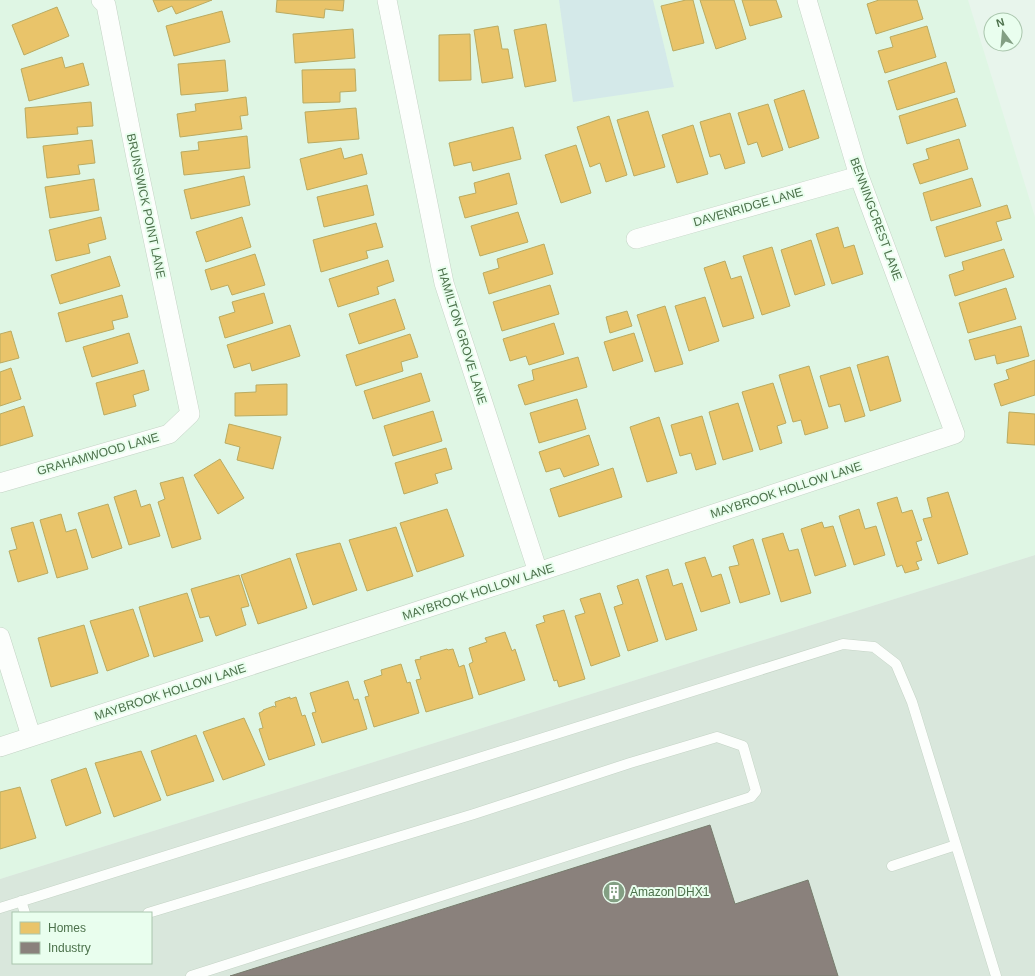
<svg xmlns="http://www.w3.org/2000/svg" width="1035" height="976" font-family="Arial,sans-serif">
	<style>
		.residential { fill: #dff6e4 }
		.industrial { fill: #d9e7dc; fill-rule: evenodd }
		.green { fill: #d4e9e9 }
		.homes { fill: #e9c46a; stroke: #baab61 }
		.industry { fill: #8a817c; stroke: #777c6d }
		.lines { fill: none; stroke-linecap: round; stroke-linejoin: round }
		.lane-casing { stroke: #c4d3c5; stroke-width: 11 }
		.street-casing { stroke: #c4d3c5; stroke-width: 20 }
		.lane { stroke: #fcfefc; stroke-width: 10 }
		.street { stroke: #fcfefc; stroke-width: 19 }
		.labels { text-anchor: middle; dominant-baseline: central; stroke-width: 4; stroke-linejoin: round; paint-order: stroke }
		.street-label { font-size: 12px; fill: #4c714b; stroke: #e9feee }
		.poi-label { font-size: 12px; fill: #4c714b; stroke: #e9feee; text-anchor: start }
	</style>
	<rect width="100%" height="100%" fill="#e8f5ec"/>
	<path class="residential" d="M0,0H968L1035,217V555L0,879Z"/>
	<path class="industrial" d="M1035,555V976H0V879ZM13,913H151V963H13Z"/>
	<path class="green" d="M559,0H653L674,87L573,102Z"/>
	<path class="homes" d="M153,0H212L176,14L172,6L158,12Z
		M277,0H344L343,11L325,9L324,18L276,12Z
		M686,0H693L704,43L673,51L661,6Z
		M700,0H734L746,39L716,49Z
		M742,0H776L782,17L750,26Z
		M879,0H917L923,19L876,34L867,4Z
		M57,7L69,36L24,55L12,25Z
		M222,11L230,42L174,56L166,26Z
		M546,24L556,81L525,87L514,30Z
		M498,26L502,49H508L513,78L482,83L474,30Z
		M927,26L936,57L885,73L878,51L893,47L890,37Z
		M353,29L355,58L295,63L293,34Z
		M470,34L471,80L439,81V35Z
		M62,57L65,68L83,63L89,85L29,101L21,69Z
		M225,60L228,91L181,95L178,64Z
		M946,62L955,92L897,110L888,81Z
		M355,69L356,91L340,92V102L303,103L302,70Z
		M804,90L819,138L789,148L774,100Z
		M246,97L248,115L240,116L242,129L180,137L177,114L196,111L195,104Z
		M957,98L966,126L907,144L899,116Z
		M91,102L93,126L77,127L78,134L27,138L25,108Z
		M768,104L783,150L762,157L757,142L748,145L738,113Z
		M356,108L359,139L308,143L305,112Z
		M648,111L665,167L634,176L617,120Z
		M730,113L745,163L725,169L720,154L710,157L700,122Z
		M609,116L627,175L606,182L600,163L590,167L577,127Z
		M693,125L708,174L677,183L662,135Z
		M513,127L521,159L473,171L471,162L454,166L449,143Z
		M247,136L250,168L184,175L181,152L199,150L198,142Z
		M959,139L968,169L920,184L913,164L929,159L926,149Z
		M92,140L95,163L78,165L80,174L47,178L43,146Z
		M576,145L591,193L561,203L545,155Z
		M341,148L344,159L362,154L367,174L307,190L300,159Z
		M509,173L517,204L465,218L459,197L476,193L474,183Z
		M244,176L250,205L191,219L184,190Z
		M972,178L981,206L931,221L923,193Z
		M94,179L99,210L50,218L45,187Z
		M367,185L374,215L324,227L317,197Z
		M1007,205L1011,218L996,222L1002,240L945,257L936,227Z
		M518,212L528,242L480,256L471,226Z
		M101,217L106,239L88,244L90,253L56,261L49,230Z
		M242,217L251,247L206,262L196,232Z
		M376,223L383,247L366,251L368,258L321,272L313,240Z
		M838,227L844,248L854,245L863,274L832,284L816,234Z
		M811,240L825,285L795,295L781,250Z
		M544,244L553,274L489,294L483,273L499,268L497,259Z
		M772,247L790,306L762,315L743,256Z
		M1004,249L1014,277L955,296L949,275L964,270L962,262Z
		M255,254L265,285L232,295L228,285L211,290L205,270Z
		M110,256L120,286L60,304L51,275Z
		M388,260L394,281L377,287L379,294L338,307L329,279Z
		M725,261L731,279L741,276L754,318L723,327L704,268Z
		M550,285L559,314L502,331L493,302Z
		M1006,288L1016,319L968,333L959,303Z
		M264,293L273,323L225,338L219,317L235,312L232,302Z
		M122,295L128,317L112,321L114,329L66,342L58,313Z
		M705,297L719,341L689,351L675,306Z
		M395,299L405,329L359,344L349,314Z
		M665,306L683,364L655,372L637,315Z
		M627,311L632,326L610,333L606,317Z
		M554,323L564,354L529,365L526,356L510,361L503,339Z
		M290,325L300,356L252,371L250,363L234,368L227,345Z
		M1021,326L1029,356L997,364L995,355L975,360L969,340Z
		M11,331L19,358L0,363V334Z
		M129,333L138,363L92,377L83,347Z
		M634,333L643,361L613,371L604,342Z
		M410,334L418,357L401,362L403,371L356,386L346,355Z
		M888,356L901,401L870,411L857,365Z
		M578,357L587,387L525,405L518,385L534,380L532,370Z
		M1035,360V395L1001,406L994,384L1009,379L1006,370Z
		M809,366L828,428L805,435L801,420L793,422L779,375Z
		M850,367L865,416L845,422L840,404L829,407L820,376Z
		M11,368L21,399L0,406V372Z
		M144,370L149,390L133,395L136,406L104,415L96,383Z
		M421,373L430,401L373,419L364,391Z
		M773,383L786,423L777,426L782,443L760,450L742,392Z
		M287,384V415L235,416V393L256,392V385Z
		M577,399L586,429L539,443L530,413Z
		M738,403L753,451L723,460L709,412Z
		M24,406L33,436L0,446V414Z
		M433,411L442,441L393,456L384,426Z
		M1009,412L1035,414V445L1007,443Z
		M702,416L716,464L696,470L691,453L680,456L671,425Z
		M659,417L677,473L647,482L630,427Z
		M229,424L281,437L273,469L237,460L240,447L225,443Z
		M589,435L599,465L564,477L560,468L546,472L539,452Z
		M446,448L452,469L435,474L438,483L404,494L395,463Z
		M220,459L244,498L218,514L194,475Z
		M613,468L622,497L559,517L550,489Z
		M183,477L201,539L172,548L158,502L165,499L160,483Z
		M136,490L141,507L150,504L160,536L129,545L114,497Z
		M948,492L968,554L938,564L923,519L932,517L927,498Z
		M897,497L902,513L912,510L922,540L916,542L922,560L916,562L919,569L905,573L902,565L897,567L877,503Z
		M108,504L122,548L92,558L78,513Z
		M447,509L464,556L417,572L400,523Z
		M859,509L865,529L876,526L885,555L854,565L839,516Z
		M61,514L66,532L76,529L88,569L57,578L40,520Z
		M33,522L48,573L18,582L9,551L17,549L11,528Z
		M822,522L824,528L833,526L846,566L815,576L801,529Z
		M396,527L413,576L367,591L349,540Z
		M783,533L789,551L798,549L811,593L781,602L762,539Z
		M753,539L770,594L740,603L729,567L739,565L733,546Z
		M340,543L357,590L313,605L296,554Z
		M705,557L712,577L721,574L730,603L701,612L685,563Z
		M290,558L307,608L258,624L241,575Z
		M668,569L673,586L682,583L697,630L666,640L646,576Z
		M239,575L249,606L241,608L246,625L216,636L209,616L200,618L191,589Z
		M638,579L658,641L628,651L614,607L623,604L617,586Z
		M187,593L203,641L154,657L139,607Z
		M600,593L620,656L591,666L575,616L585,613L580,599Z
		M133,609L149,656L107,671L90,621Z
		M564,610L585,679L559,687L557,680L554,681L536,625L545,622L543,616Z
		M84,625L98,673L51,687L38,638Z
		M505,632L512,651L515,649L525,680L479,695L469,664L473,662L469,648L487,642L485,638Z
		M447,649L448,650L453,649L459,667L464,665L473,698L426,712L416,680L421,679L415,660L421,659L420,657Z
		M401,664L407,683L410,682L419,713L374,727L365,697L369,696L364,681L382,675L381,670Z
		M348,681L354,700L358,699L367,729L322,743L312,713L316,712L310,693Z
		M290,697V699L296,697L302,716L305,715L315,745L269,760L259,729L263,728L259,713L263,711V710L274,706L275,707H276L275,702Z
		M244,718L265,765L223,780L203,732Z
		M196,735L214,781L167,796L151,751Z
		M141,751L161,800L114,817L95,763Z
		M86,768L101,813L66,826L51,780Z
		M20,787L36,838L0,849V792Z"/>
	<path class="industry" d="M710,825L735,904L808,880L838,976H230Z"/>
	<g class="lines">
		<g class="lane-casing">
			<path id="lane" d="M892,866L956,845L996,976
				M21,901L25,913
				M0,908L843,644L874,647L896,664L912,702L956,845
				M148,913L474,814L630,763L717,737L743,746L756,791L751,797L191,976"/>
		</g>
		<g class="street-casing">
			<path id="street" d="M387,0L444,283L538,572
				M636,239L859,176
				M0,483L169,434L190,414L136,158L106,5L101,0
				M0,637L31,736
				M0,747L538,572L955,434L859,176L807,0"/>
		</g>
		<use href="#lane" class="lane"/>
		<use href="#street" class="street"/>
	</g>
	<defs>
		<g id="building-disc" transform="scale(1.15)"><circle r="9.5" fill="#839f83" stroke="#e9feee"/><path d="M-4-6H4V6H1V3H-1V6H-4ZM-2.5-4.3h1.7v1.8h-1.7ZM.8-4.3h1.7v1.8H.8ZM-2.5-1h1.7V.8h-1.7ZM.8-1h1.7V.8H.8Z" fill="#fff"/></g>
	</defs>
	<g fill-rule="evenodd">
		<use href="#building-disc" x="614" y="892"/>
	</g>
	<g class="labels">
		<g class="street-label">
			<text transform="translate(146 206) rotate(78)">BRUNSWICK POINT LANE</text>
			<text transform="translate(748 207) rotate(-16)">DAVENRIDGE LANE</text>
			<text transform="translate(876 219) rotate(70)">BENNINGCREST LANE</text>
			<text transform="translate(462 336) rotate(73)">HAMILTON GROVE LANE</text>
			<text transform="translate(98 454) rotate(-16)">GRAHAMWOOD LANE</text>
			<text transform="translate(786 490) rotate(-18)">MAYBROOK HOLLOW LANE</text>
			<text transform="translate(478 592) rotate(-18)">MAYBROOK HOLLOW LANE</text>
			<text transform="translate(170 692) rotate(-18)">MAYBROOK HOLLOW LANE</text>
		</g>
		<g class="poi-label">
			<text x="630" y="892">Amazon DHX1</text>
		</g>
	</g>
	<rect x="12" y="912" width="140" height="52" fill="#e9feee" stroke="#aac6ad"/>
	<rect x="20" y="922" width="20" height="12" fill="#e9c46a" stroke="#aac6ad"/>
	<text x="48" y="932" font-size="12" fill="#4c714b">Homes</text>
	<rect x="20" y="942" width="20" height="12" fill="#8a817c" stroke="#aac6ad"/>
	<text x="48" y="952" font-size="12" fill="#4c714b">Industry</text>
	<g transform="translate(1003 32) rotate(344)"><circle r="19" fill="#e9feee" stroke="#aac6ad"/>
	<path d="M0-3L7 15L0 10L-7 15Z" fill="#839f83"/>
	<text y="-6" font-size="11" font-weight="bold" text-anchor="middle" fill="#4c714b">N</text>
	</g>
</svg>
